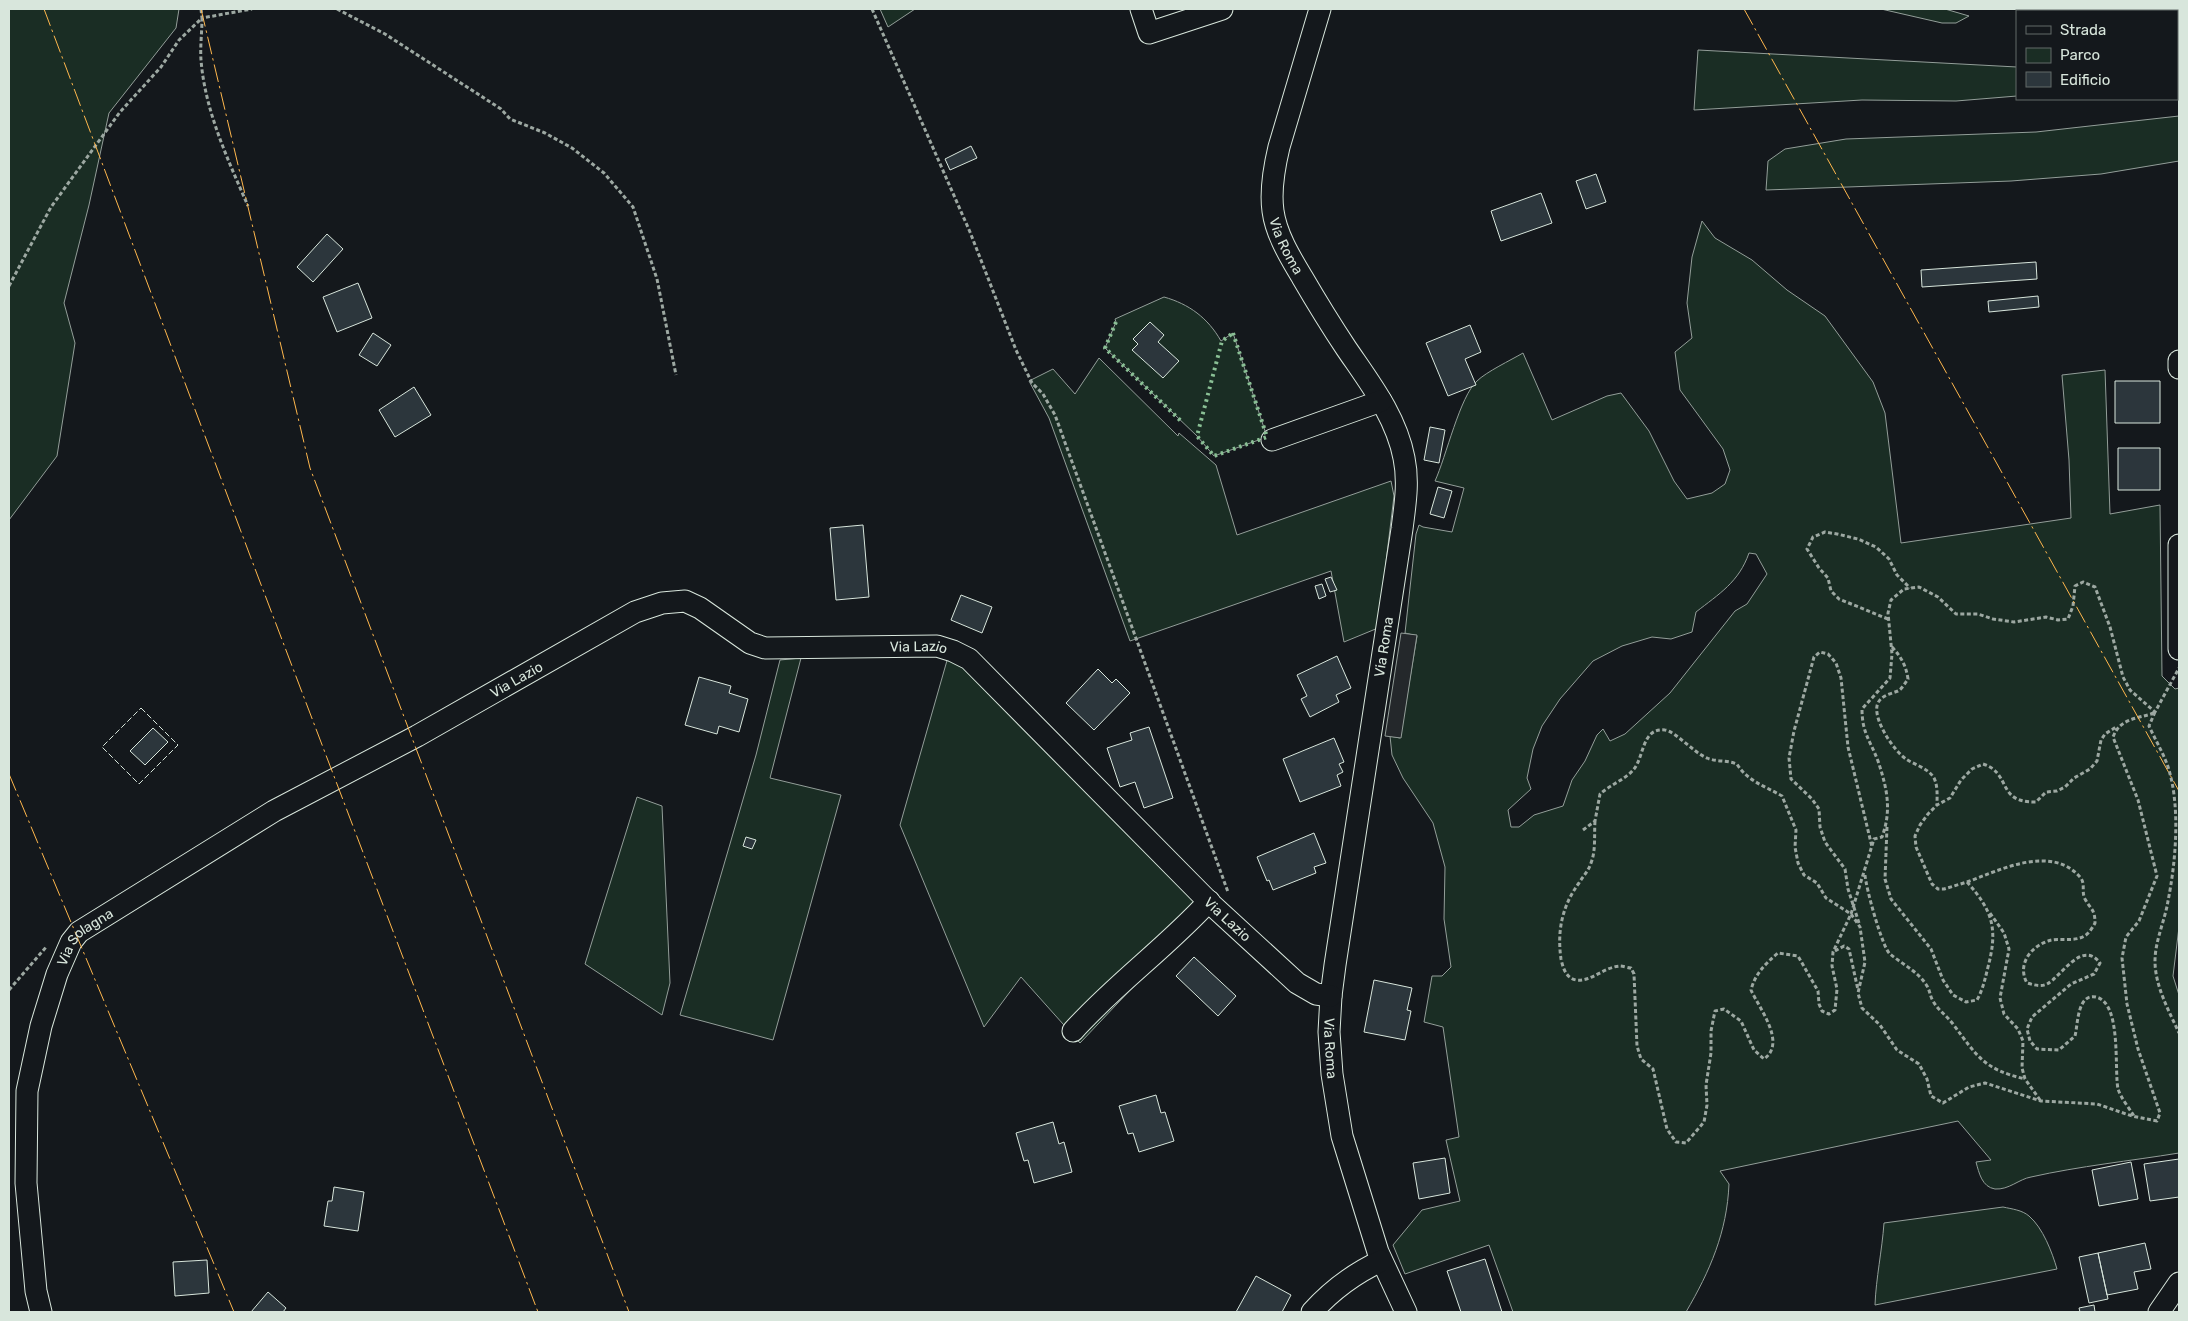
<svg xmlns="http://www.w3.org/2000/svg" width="2188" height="1321" font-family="Rubik,sans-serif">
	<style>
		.green { fill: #1a2d24; stroke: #939e99; fill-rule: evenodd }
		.parking { fill: #24282b; stroke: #939e99 }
		.building { fill: #2c363c; stroke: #d8e6dc }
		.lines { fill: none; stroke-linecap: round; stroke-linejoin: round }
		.minor-casing { stroke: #d8e6dc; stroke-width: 23 }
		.path { stroke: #9da8a2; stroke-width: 3; stroke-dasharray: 4 2.5; stroke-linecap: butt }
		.minor { stroke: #14181c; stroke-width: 21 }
		.hedge { stroke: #8ac095; stroke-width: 4; stroke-dasharray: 2.5 4; stroke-linecap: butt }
		.fence { stroke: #d8e6dc; stroke-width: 1; stroke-dasharray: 6 2.5; stroke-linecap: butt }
		.power { stroke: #ffb74d; stroke-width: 1; stroke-dasharray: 18 4 2.5 4; stroke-linecap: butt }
		.labels { text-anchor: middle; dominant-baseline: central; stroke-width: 4; stroke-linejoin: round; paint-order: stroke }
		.street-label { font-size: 14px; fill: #d8e6dc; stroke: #14181c }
	</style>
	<rect width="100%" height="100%" fill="#14181c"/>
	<path class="green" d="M9,9H179L176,28L109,113L89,205L64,303L75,343L57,456L9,520Z
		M880,9H915L888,27Z
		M1881,9H1945L1969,16L1956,23H1942Z
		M1698,50L2017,67V96L1956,101L1862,100L1694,110Z
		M2179,116V161L2101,174L2011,181L1766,190L1768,161L1785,149L1846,139L2036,132Z
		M1702,221L1715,238L1752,260L1787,290L1825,316L1873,382L1885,413L1901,543L2071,518L2069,460L2062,375L2105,370L2110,514L2160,505L2162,676L2175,689L2179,688V927L2173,976L2179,995V1153C2130,1161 2080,1166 2031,1177C2019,1179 2009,1190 1995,1189C1982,1187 1979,1173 1976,1162L1991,1160L1958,1121L1720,1171L1729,1184C1727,1232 1710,1271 1686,1312H1513L1489,1245L1405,1274L1393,1245L1422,1210L1460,1201L1446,1140L1459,1137L1443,1027L1424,1022L1432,976H1442L1451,967L1444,919L1445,867L1433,823L1403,778L1392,755L1390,736L1400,738L1417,636L1405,633L1416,534L1419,525L1423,527L1452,532L1464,488L1435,481C1446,457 1460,396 1477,381C1486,372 1511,360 1523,353L1552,420L1607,396L1621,393L1649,431L1674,481L1687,499L1712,493L1725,484L1730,470L1723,449L1680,390L1675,352L1692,338L1687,303L1692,257ZM1749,553L1756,554L1767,574L1747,604L1735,611L1670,693L1625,734L1610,741L1603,729L1597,735L1585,761L1572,780L1563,806L1534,815L1519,827H1511L1508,810L1531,789L1527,778L1533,749L1542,726L1560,699L1593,661L1622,646L1652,637L1671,639L1692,632L1696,612C1719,594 1739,582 1749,553Z
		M1164,297C1189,304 1208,318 1221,341L1233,333L1267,437L1214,456L1197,436L1105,348L1116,322L1115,319Z
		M1099,358L1178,436L1179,433L1216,465L1237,535L1391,481L1394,496L1378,628L1344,642L1331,571L1130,641L1049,418L1029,381L1053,369L1075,394Z
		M948,657L970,666L1208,908L1080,1043L1021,977L984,1027L900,825Z
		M801,658L770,778L841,795L773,1040L680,1015L756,755L780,660Z
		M637,797L662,806L670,983L662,1015L585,964Z
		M2003,1207C2012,1209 2022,1210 2029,1216C2043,1228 2052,1252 2057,1269L1875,1305C1876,1278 1882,1251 1884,1223Z"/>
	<path class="parking" d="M1401,633L1417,635L1401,738L1385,736Z"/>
	<path class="building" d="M971,146L977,158L950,170L945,159Z
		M1596,174L1606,202L1586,209L1576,181Z
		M1541,193L1552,223L1501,241L1491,211Z
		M327,234L343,249L313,282L297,267Z
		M2036,262L2037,279L1922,287L1921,270Z
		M358,283L372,318L337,332L323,297Z
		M2038,296L2039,307L1989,312L1988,301Z
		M1150,322L1164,335L1158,342L1179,361L1163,378L1132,350L1138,344L1133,339Z
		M1470,325L1481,352L1465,359L1476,385L1448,396L1426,343Z
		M373,333L391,345L377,366L359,355Z
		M2115,381H2160V423H2115Z
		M414,387L431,415L395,437L379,410Z
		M1430,427L1445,430L1439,463L1424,460Z
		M2118,448H2160V490H2118Z
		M1438,487L1452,491L1444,518L1430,514Z
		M863,525L869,597L836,600L830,528Z
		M1331,577L1337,590L1330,592L1325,579Z
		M1322,584L1326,596L1319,599L1315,586Z
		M961,595L992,607L982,633L951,620Z
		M1337,656L1351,688L1336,695L1339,702L1310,717L1301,699L1307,696L1297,675Z
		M1098,669L1112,683L1116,679L1130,693L1094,730L1066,703Z
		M699,677L731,686L729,693L748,699L739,732L719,726L717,734L685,725Z
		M1149,727L1173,798L1144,808L1135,782L1120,787L1107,748L1132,740L1130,733Z
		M153,728L168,742L145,765L130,751Z
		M1334,738L1344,762L1339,764L1343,772L1337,775L1341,786L1300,802L1283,759Z
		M1314,833L1326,863L1314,867L1316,873L1273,890L1269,880L1267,881L1257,857Z
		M746,837L756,840L752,849L743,846Z
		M1194,957L1236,996L1218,1016L1176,976Z
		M1374,980L1412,988L1407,1010L1411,1011L1405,1040L1364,1032Z
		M1156,1095L1161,1113L1165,1112L1174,1141L1139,1152L1133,1133L1128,1134L1119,1106Z
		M1053,1122L1059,1144L1064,1142L1072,1172L1034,1183L1028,1160L1024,1161L1016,1133Z
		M1445,1158L1450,1193L1419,1199L1413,1163Z
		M2179,1159V1197L2150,1201L2144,1164Z
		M2131,1162L2138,1199L2099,1206L2092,1170Z
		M334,1187L364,1192L358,1231L324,1226L328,1201H332Z
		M2145,1243L2151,1269L2134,1272L2138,1289L2107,1295L2098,1253Z
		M2098,1253L2108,1299L2089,1303L2079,1257Z
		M1485,1259L1502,1312H1461L1447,1271Z
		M207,1260L209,1293L175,1296L173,1262Z
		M1256,1276L1291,1295L1282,1312H1236Z
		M268,1292L286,1308L283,1312H251Z
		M2094,1305L2095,1312H2080L2079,1308Z"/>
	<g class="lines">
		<g class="minor-casing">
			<g id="minor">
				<path d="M1141,9L1149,33L1222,9"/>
				<path id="s1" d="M1320,9L1279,147C1274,168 1270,190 1273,211C1276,234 1290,257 1302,277C1316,301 1330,324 1346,348C1369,382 1396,416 1404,458C1409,482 1405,505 1402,529L1335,965L1331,996L1329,1032L1332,1074L1342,1136L1378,1252L1406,1312"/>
				<path d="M2179,361V368"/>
				<path d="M1272,440L1381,401"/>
				<path d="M2179,545V649"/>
				<path d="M1073,1031C1115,984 1166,948 1209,901"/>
				<path id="s2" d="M41,1312L36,1291L26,1183L27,1091L41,1026L57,974L71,942L79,932L274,811L417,736L635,612L662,603L685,601L700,608L750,643L765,648L937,646L953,651L969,659L1212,905L1297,983L1316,994L1331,996"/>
				<path d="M1312,1312C1331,1291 1355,1273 1381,1261"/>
				<path d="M2159,1312L2179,1283"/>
			</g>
		</g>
		<path class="path" d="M201,9L202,18L252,9
			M337,9L385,34L501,109L510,119L545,133L572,148L604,173L633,207L657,279L676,375
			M872,9L970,232L1016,350L1032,383L1043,394L1055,415L1228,892
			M9,286L51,207L120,112L161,67L179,40L202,18C202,32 200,47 201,60C205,111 228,160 248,206
			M1888,619L1839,599L1831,591L1828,578L1819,568L1807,549L1813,537L1825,532L1837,534L1858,539L1876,547L1889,559L1897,575L1910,588
			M1892,647C1901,657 1906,665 1908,679C1905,683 1902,689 1898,691C1890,694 1879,696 1877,706C1874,721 1894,751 1906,759C1915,765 1928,768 1934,778C1938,786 1937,796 1937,805
			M2155,712L2149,726C2155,739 2162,751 2167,764C2181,803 2176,861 2168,901C2165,920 2155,941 2155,961C2155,986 2169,1011 2179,1033
			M1595,821C1594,836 1596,850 1591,863C1588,872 1583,876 1579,883C1562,906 1557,931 1561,959C1563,968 1566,978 1576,980C1591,982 1604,967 1620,966C1623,966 1628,968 1631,968L1634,974L1637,1046L1641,1059L1653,1069L1667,1129L1676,1142L1686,1143L1704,1122L1707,1105L1706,1085L1711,1053V1031L1715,1011L1724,1009L1741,1021L1754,1050L1764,1059C1787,1043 1759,1008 1751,990C1755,974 1765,964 1778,953L1798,956L1818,991L1819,1004L1822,1011L1829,1014L1835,1010L1837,989L1832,966L1833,952L1851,914L1874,839L1882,837C1892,810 1887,788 1878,761C1870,740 1862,733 1862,709L1890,678L1892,654L1888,613L1891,600L1904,589L1919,587L1938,597L1956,614H1978L1993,619L2014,622L2046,617L2058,620L2068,619L2073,606L2075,586L2083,582L2095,587L2110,627L2123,677L2130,690L2155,712L2179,668
			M1887,827L1885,879L1891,899L1931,949L1943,980L1953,995L1966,1002L1977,1000C1983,989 1985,979 1988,967C1998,929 1993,911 1967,882L1944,889H1938L1932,884L1916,847L1915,836L1920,825L1928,814L1937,805L1950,798L1961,780L1972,769L1983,764C2012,773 1996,803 2036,802L2046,792L2057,791L2065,787L2074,778L2090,769L2097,761L2101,740L2105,734L2116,727
			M1583,830L1595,821L1600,794C1610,785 1626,779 1634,769C1644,757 1642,727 1665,730C1675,731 1694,753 1707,758C1716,762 1727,760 1737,764C1747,781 1765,786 1782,796L1796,830L1795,847L1798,863L1804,875L1817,883L1826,898L1851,914L1860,927L1865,962L1858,993L1862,1008L1880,1025L1897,1050L1919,1064L1927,1079L1931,1096L1943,1103L1969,1087L1985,1083L2041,1101L2097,1104L2132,1116L2157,1121L2160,1113L2138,1049L2127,1004L2122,958L2126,937L2139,921L2157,876L2138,800L2113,737C2120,718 2137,719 2154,713
			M1865,875C1866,888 1882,947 1890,954C1902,964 1919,972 1927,986C1930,991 1930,996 1933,1001C1938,1010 1946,1015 1953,1024C1977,1056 1983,1069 2025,1079
			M1967,882C2000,870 2051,844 2080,877C2086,884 2081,891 2085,899C2091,910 2095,909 2095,923C2093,927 2089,933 2086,935C2075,943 2059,937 2048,941C2030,947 2017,965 2027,983C2034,985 2041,987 2047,984C2061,977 2082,939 2100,963L2094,974L2071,984L2032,1017L2027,1029L2030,1041L2037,1049L2059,1050L2075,1036C2078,1025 2077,993 2096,997C2122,1003 2114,1069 2118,1089C2121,1098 2129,1108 2134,1116
			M1990,913L2004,933L2009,949L2000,998L2004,1014L2018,1029L2023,1041L2022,1068L2025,1079L2040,1100
			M1859,923L1848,889L1845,869L1825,842L1820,827L1819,809L1812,799L1791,779L1789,758L1794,731L1814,657L1820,652L1828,654L1836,663L1841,678L1848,747L1872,847
			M1835,951L1844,946L1849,949L1858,990
			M9,990L47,946"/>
		<use href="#minor" class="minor"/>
		<path class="hedge" d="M1116,322L1105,348L1183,423
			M1233,333L1267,437L1214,456L1197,436L1222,341Z"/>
		<path class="fence" d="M141,708L178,745L139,784L102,747Z"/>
		<path class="power" d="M44,9L257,574L538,1312
			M201,9L310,468L629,1312
			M1744,9L2179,791
			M9,774L234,1312"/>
	</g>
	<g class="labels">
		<g class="street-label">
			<text stroke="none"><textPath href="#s1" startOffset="246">Via Roma</textPath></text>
			<text transform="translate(1384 647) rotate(-81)">Via Roma</text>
			<text stroke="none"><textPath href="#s2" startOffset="1331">Via Lazio</textPath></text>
			<text stroke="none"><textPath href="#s2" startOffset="896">Via Lazio</textPath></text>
			<text stroke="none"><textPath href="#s2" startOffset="1751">Via Lazio</textPath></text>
			<text stroke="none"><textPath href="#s2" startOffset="391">Via Solagna</textPath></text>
			<text stroke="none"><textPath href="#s1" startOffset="1086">Via Roma</textPath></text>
		</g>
	</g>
	<rect width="2188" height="1321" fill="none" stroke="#d8e6dc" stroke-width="20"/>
	<rect x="2016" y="10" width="162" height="90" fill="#14181c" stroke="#626a69"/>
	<rect x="2026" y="26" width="25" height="8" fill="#14181c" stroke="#626a69"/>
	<text x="2060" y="35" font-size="15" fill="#d8e6dc">Strada</text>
	<rect x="2026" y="48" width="25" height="15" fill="#1a2d24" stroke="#626a69"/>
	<text x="2060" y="60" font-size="15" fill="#d8e6dc">Parco</text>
	<rect x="2026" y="72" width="25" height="15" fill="#2c363c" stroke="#626a69"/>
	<text x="2060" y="85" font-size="15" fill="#d8e6dc">Edificio</text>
</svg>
